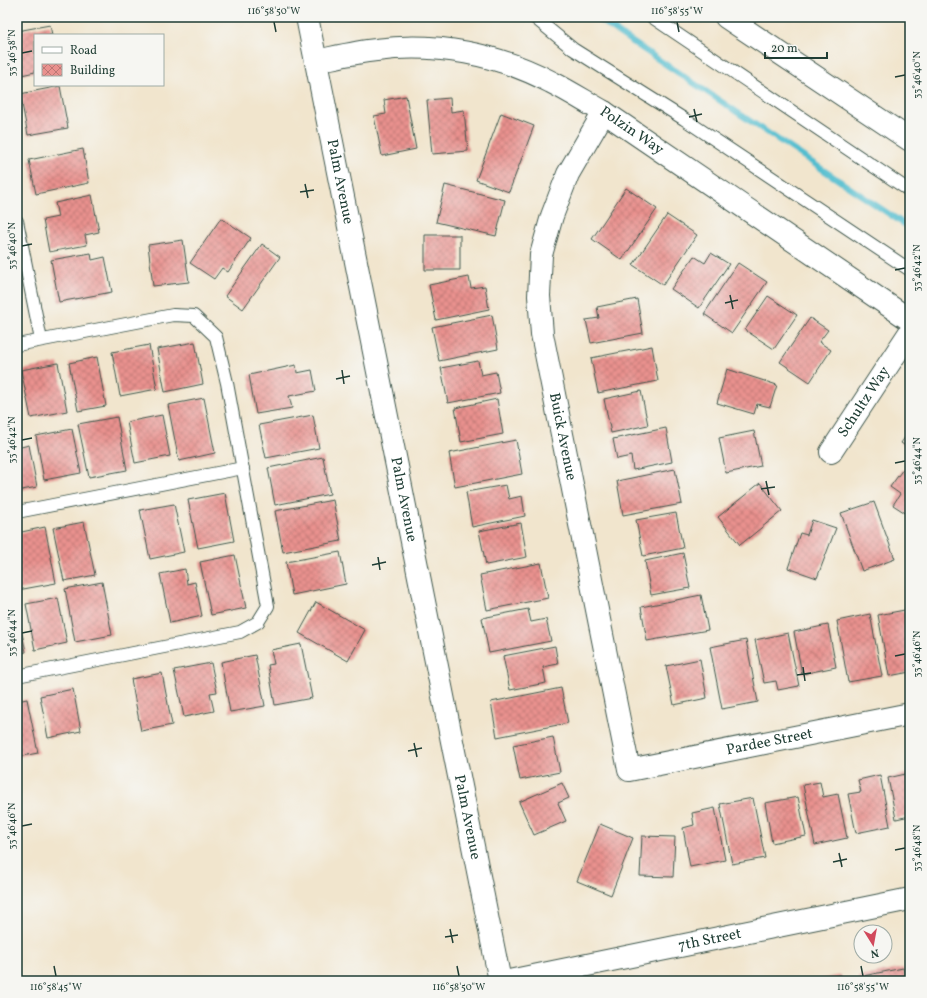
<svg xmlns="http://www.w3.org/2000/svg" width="927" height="998" font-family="Vollkorn,serif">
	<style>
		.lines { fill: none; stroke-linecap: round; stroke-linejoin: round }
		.stream { stroke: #53becf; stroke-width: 6 }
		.building { fill: url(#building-cross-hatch) }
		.service-casing { stroke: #3e564b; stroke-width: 14 }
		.minor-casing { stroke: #3e564b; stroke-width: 24 }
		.tertiary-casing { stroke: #3e564b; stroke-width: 24 }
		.service { stroke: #fff; stroke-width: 12 }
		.minor { stroke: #fff; stroke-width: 22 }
		.tertiary { stroke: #fff; stroke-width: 22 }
		.ticks { fill: none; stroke: #1f3d34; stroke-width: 1.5 }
		.labels { text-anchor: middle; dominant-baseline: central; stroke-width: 3; stroke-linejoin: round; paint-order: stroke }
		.street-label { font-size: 15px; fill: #1f3d34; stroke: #f6f6f2 }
		.neatline { fill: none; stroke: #1f3d34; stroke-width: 1.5 }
		.ticks-label { font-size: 10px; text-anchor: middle; fill: #1f3d34 }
	</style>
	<defs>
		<pattern id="building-cross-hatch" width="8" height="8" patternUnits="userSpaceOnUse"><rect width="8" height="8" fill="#e9918e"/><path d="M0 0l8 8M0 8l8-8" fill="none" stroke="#bc7875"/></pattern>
	</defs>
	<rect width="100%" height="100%" fill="#f6f6f2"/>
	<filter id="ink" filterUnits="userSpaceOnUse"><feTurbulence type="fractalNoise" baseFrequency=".025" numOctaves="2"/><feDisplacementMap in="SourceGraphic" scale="8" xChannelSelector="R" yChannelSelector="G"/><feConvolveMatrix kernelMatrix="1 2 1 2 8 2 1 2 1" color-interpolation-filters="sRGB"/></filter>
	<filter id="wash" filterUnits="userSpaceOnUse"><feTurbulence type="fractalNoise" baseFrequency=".012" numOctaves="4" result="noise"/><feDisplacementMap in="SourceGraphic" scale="16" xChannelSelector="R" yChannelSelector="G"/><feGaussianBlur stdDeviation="0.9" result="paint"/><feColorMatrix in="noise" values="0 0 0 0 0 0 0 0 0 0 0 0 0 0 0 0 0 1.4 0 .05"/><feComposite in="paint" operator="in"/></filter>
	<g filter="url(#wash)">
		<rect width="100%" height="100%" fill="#f1e5cd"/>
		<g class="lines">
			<path class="stream" d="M595,17L910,228"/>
		</g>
		<g id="blocks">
			<path class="building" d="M50,25L52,35H35V72L17,76V31Z
				M60,86L68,128L28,135L20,94Z
				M406,96L416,149L382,156L374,116L386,114L384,100Z
				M450,98L451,112L464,110L468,151L432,154L427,100Z
				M501,113L534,126L509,192L476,180Z
				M83,149L89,183L36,194L29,160Z
				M445,185L505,200L496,236L436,222Z
				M626,188L657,209L622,260L592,239Z
				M92,195L99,232L85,235L87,245L49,252L43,220L58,217L55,203Z
				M667,215L697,235L663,285L633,265Z
				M221,218L251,238L228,272L222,268L214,279L190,263Z
				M425,235H460V270H425Z
				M183,240L189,282L153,286L148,245Z
				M262,244L280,257L243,309L225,296Z
				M91,253L92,260L105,257L112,292L59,302L51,260Z
				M711,253L729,264L699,308L671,289L694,256L705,263Z
				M738,263L767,282L732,333L704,314Z
				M469,277L471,288L485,286L489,309L436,320L429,285Z
				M768,296L797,315L774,349L745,330Z
				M637,299L643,333L591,343L586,320L599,318L597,307Z
				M492,315L498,349L439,361L432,327Z
				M810,318L828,330L819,342L831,350L810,382L780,362Z
				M195,342L203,384L165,392L157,349Z
				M149,345L157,389L120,396L112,352Z
				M652,346L658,381L598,393L591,358Z
				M97,357L106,406L78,411L69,363Z
				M478,361L481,375L496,372L500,393L448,403L441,368Z
				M58,363L67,411L31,418L21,370Z
				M296,365L297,373L312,370L316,391L289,396L292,408L256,414L249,375Z
				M727,369L777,385L770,407L757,404L754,414L717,403Z
				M641,391L648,425L611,433L604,399Z
				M204,398L215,453L179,461L168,405Z
				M497,399L503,434L461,442L455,408Z
				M162,415L170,456L135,463L127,422Z
				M313,415L319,448L266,458L259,425Z
				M117,417L127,470L89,477L78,424Z
				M666,428L672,462L633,470L631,456L617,459L613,439Z
				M72,429L81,473L44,480L36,436Z
				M910,430V449L901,443Z
				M754,431L761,466L726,473L719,438Z
				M516,440L522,474L455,487L449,453Z
				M29,445L37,487L17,491V448Z
				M323,457L330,494L275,505L268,468Z
				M675,469L682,504L623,515L617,481Z
				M903,469L910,474V516L893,505L900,494L890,487Z
				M760,483L782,511L740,545L718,517Z
				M506,485L509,499L522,496L525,516L472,527L466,492Z
				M225,493L234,541L198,548L188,500Z
				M333,500L341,541L283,552L275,511Z
				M874,502L895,559L862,571L841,513Z
				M174,504L184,552L150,559L140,510Z
				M676,513L683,548L643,556L636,520Z
				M812,520L836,528L817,578L788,568L800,533L807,535Z
				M84,522L95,575L64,581L53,528Z
				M521,523L527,557L486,565L479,531Z
				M45,527L56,583L18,590L17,586V533Z
				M340,552L346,584L292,595L286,562Z
				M683,553L690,588L651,595L645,561Z
				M235,555L246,608L211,615L200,562Z
				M541,563L548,598L487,610L480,575Z
				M185,569L187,584L195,582L202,616L170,623L160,574Z
				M102,582L112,635L75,642L65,589Z
				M701,595L708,630L647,641L641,607Z
				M58,598L67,643L35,650L26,604Z
				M316,602L365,630L348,661L299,633Z
				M528,609L531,622L546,619L551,641L489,653L482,618Z
				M910,609V672L889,676L878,615Z
				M17,614H18L26,652L17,654Z
				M870,614L882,676L848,682L837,621Z
				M828,625L836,667L802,674L794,632Z
				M788,633L799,686L778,690L776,681L764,683L755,640Z
				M746,640L758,702L722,709L710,647Z
				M301,644L312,698L275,705L268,665L274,664L271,650Z
				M555,646L558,664L543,667L546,683L510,690L503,656Z
				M255,655L265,706L230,712L221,662Z
				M700,659L707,698L674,705L666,666Z
				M211,663L217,692L210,693L214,711L184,717L174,670Z
				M162,673L172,725L141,731L131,679Z
				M561,688L568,723L497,737L491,702Z
				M73,689L81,731L48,738L40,696Z
				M27,699L38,753L17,757V701Z
				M553,737L560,772L520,780L513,745Z
				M910,773V816L896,819L888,778Z
				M880,775L890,826L856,833L848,794L861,792L858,780Z
				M820,782L823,797L838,794L847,838L815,845L803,785Z
				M562,783L569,798L558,803L566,821L534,835L519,802Z
				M798,797L806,836L772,843L765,803Z
				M753,798L765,858L732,864L720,804Z
				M715,808L725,860L690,867L683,828L694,825L692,813Z
				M600,824L633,838L611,895L577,881Z
				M642,836L675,837L673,877L640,876Z
				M903,968L906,981H859L858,977Z
				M841,975L842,981H815V980Z"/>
		</g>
	</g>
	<g filter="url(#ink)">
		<use href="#blocks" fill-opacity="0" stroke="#3e564b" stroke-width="1"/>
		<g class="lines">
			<g class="service-casing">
				<path id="service" d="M534,17L573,49L684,119L910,270
					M652,17L910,191
					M17,221L41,340
					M17,345L173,315L194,316L216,337L227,383L268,606L258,622L240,632L17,676
					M17,512L243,468"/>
			</g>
			<g class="minor-casing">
				<g id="minor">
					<path id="s1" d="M307,17L500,981"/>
					<path d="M726,17L910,140"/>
					<path id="s2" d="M316,61C336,57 356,52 376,50C436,42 498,54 551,82C569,91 586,102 604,112L910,320"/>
					<path id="s3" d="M604,112L568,174L552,216L541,255L539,296L542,334L629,770L910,714"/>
					<path id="s4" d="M831,452L910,332"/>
				</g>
			</g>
			<g class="tertiary-casing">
				<g id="tertiary">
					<path id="s5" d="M509,981L910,899"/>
				</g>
			</g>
			<use href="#service" class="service"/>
			<use href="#minor" class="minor"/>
			<use href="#tertiary" class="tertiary"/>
		</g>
	</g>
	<path class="ticks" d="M274,22L276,32M677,22L679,32M22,53L32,51M895,77L905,75M694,109L697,122M689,117L702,114M305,184L308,198M300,192L314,190M22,246L32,244M895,270L905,268M730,295L733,309M725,303L738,300M342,370L344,384M336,379L350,376M22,440L32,438M895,463L905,461M766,481L769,495M761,489L775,487M378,557L380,570M372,565L386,562M22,633L32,631M895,656L905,654M803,667L805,681M797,675L811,673M414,743L417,757M408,751L422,748M22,826L32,824M895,850L905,848M839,853L842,867M833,862L847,859M450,929L453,943M445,937L458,935M54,966L56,976M457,966L459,976M861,966L863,976"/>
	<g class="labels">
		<g class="street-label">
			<text stroke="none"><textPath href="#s2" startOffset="336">Polzin Way</textPath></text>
			<text stroke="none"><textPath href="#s1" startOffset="168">Palm Avenue</textPath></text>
			<text stroke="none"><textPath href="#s4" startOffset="60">Schultz Way</textPath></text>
			<text stroke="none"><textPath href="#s3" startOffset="341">Buick Avenue</textPath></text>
			<text stroke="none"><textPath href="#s1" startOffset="492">Palm Avenue</textPath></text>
			<text stroke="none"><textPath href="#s3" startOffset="824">Pardee Street</textPath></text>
			<text stroke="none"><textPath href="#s1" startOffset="816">Palm Avenue</textPath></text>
			<text stroke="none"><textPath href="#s5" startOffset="205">7th Street</textPath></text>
		</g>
	</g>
	<rect width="927" height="998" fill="none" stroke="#f6f6f2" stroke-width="44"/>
	<rect x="34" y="34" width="130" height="52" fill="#f6f6f2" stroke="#a0aca6"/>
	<rect x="42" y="47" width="20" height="6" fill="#ffffff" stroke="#a0aca6"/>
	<text x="70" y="54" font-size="12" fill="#1f3d34">Road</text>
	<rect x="42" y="64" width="20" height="12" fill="url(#building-cross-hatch)" stroke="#a0aca6"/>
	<text x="70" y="74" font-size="12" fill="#1f3d34">Building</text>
	<g transform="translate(873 944) rotate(169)"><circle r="19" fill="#f6f6f2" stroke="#a0aca6"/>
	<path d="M0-3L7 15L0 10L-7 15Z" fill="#d1495b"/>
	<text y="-6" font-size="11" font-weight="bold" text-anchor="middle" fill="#1f3d34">N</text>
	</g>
	<path d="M765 52v6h62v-6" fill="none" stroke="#1f3d34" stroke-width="2"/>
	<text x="771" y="52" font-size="12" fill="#1f3d34" stroke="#f6f6f2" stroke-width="3" paint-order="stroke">20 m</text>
	<rect x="22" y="22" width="883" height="954" class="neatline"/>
	<g class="ticks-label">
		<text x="274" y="14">116°58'50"W</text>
		<text x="677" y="14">116°58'55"W</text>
		<text transform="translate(11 53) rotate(-90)" y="4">33°46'38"N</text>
		<text transform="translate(916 75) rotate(-90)" y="4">33°46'40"N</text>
		<text transform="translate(11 246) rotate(-90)" y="4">33°46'40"N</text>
		<text transform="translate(916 268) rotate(-90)" y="4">33°46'42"N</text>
		<text transform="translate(11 440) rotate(-90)" y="4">33°46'42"N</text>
		<text transform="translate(916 461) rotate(-90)" y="4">33°46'44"N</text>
		<text transform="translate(11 633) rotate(-90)" y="4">33°46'44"N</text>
		<text transform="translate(916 654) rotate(-90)" y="4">33°46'46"N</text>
		<text transform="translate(11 826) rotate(-90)" y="4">33°46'46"N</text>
		<text transform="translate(916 848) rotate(-90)" y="4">33°46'48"N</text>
		<text x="56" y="990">116°58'45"W</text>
		<text x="459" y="990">116°58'50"W</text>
		<text x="863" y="990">116°58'55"W</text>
	</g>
</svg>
